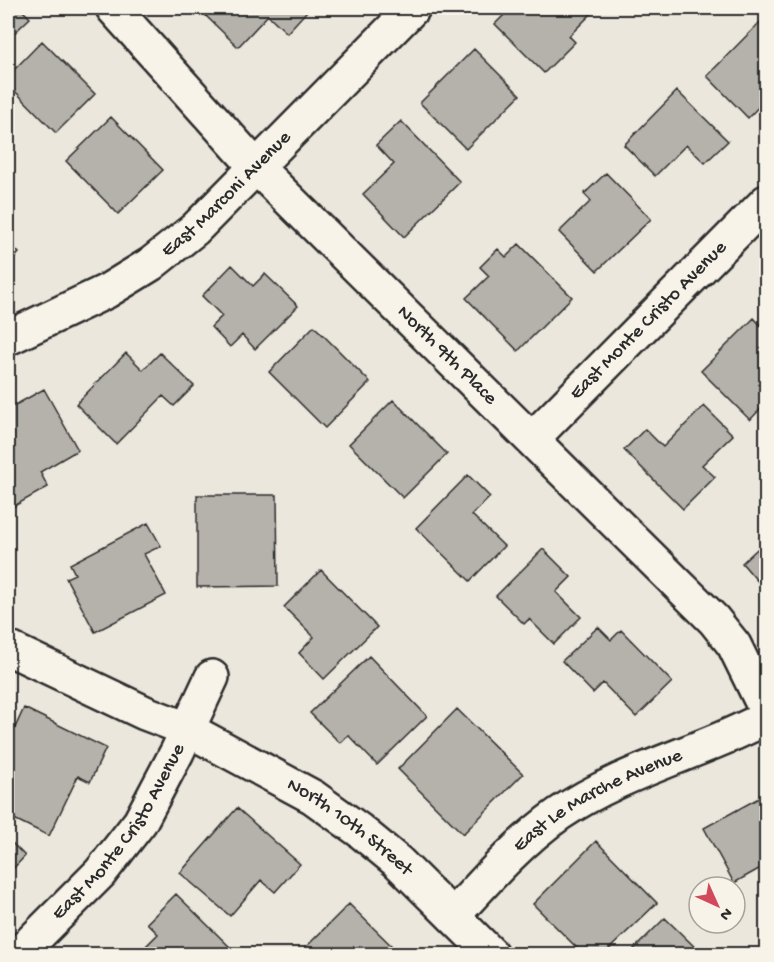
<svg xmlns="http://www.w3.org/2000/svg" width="774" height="962" font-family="'Gochi Hand',sans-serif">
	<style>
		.building { fill: #b5b2ab; stroke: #2b2b2b; stroke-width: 1.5 }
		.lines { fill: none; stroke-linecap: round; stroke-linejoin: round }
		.minor-casing { stroke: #2b2b2b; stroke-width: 38 }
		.minor { stroke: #f7f3e8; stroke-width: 33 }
		.labels { text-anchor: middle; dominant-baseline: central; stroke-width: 5; stroke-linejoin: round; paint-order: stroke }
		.street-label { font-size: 20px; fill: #2b2b2b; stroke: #f7f3e8 }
	</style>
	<rect width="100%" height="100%" fill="#ebe7dd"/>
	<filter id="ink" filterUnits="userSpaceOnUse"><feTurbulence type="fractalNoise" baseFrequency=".0167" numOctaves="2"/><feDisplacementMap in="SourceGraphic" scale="12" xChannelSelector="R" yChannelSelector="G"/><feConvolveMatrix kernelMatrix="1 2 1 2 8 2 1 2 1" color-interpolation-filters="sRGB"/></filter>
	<g filter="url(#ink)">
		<path class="building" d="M8,8H20L30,18L8,39Z
			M214,8H305L308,10L287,33L268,15L238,47L206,16Z
			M511,8H585L591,14L569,36L575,42L544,73L495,24Z
			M760,22L766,29V99L748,118L707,76Z
			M42,41L95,94L56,133L8,84V76Z
			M474,49L520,95L466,149L420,103Z
			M677,91L728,141L705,163L686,145L655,176L624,145Z
			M111,117L163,170L118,214L66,161Z
			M401,121L460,182L404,237L363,194L394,164L376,145Z
			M606,173L651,219L597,271L559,232L591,201L584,194Z
			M8,241L19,253L8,265Z
			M519,244L572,297L518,351L466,298L489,276L480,267L498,249L506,257Z
			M232,265L253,286L265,274L298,306L255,349L242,335L230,347L211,327L222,316L202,296Z
			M754,318L766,331V403L750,420L701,371Z
			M314,326L370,382L325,428L269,372Z
			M126,353L143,370L160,353L194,386L174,406L163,396L116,444L76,404Z
			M44,389L78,450L40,472L48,487L9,509L8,409Z
			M393,400L447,454L403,498L349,444Z
			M704,406L733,435L702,465L715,477L683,509L624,450L645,429L663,447Z
			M468,475L490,497L472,515L504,546L470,581L416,528Z
			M197,495H277L278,586L197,587Z
			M148,523L161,546L144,554L166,595L95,632L66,578L75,574L70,564Z
			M766,541V591L742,563Z
			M543,549L571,577L556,592L581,617L554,644L529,619L524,624L496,596Z
			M321,570L377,627L324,679L299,653L314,637L284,607Z
			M598,627L611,640L621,630L672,682L636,717L603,683L593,693L562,661Z
			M369,656L427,716L377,765L348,735L340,743L310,713Z
			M24,708L106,748L90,782L78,776L49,836L8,816V792L15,777L8,773V743Z
			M457,709L523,774L463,834L398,769Z
			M766,794V865L734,883L704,828Z
			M237,808L300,864L275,892L261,880L230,916L180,873Z
			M8,839L25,856L8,874Z
			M596,841L657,903L604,954H583L533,904Z
			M176,894L237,954H138L158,934L147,923Z
			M349,904L400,954H299Z
			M665,918L702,954H629Z"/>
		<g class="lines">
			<g class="minor-casing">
				<g id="minor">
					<path id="s1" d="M113,8L256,167L714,620L734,645L766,710"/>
					<path id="s2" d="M8,338L107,291L151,264L195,229L413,8"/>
					<path id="s3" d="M532,439L766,202"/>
					<path id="s4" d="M8,648L145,713L187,729L313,797L359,830L398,862L491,954"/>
					<path id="s5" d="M453,916C486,880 519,842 559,814C607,781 663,763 716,741C733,734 750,726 766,718"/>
					<path id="s6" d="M19,954L100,873L140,822L177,752L212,677"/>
				</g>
			</g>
			<use href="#minor" class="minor"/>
		</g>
	</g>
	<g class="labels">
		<g class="street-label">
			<text stroke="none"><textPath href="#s2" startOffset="264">East Marconi Avenue</textPath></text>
			<text stroke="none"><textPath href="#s3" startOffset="166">East Monte Cristo Avenue</textPath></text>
			<text stroke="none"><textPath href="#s1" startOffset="482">North 9th Place</textPath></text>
			<text stroke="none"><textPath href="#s5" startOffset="188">East Le Marche Avenue</textPath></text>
			<text stroke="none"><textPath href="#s6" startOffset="159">East Monte Cristo Avenue</textPath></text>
			<text stroke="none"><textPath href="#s4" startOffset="387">North 10th Street</textPath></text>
		</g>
	</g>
	<rect width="774" height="962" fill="none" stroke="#f7f3e8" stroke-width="30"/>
	<rect x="15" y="15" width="744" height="932" fill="none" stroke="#2b2b2b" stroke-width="2" filter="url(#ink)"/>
	<g transform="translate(717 905) rotate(135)"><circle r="28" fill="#f7f3e8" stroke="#a5a39c" stroke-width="1.5"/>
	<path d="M0-4.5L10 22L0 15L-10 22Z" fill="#d1495b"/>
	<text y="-9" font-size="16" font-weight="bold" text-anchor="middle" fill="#2b2b2b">N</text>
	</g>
</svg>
